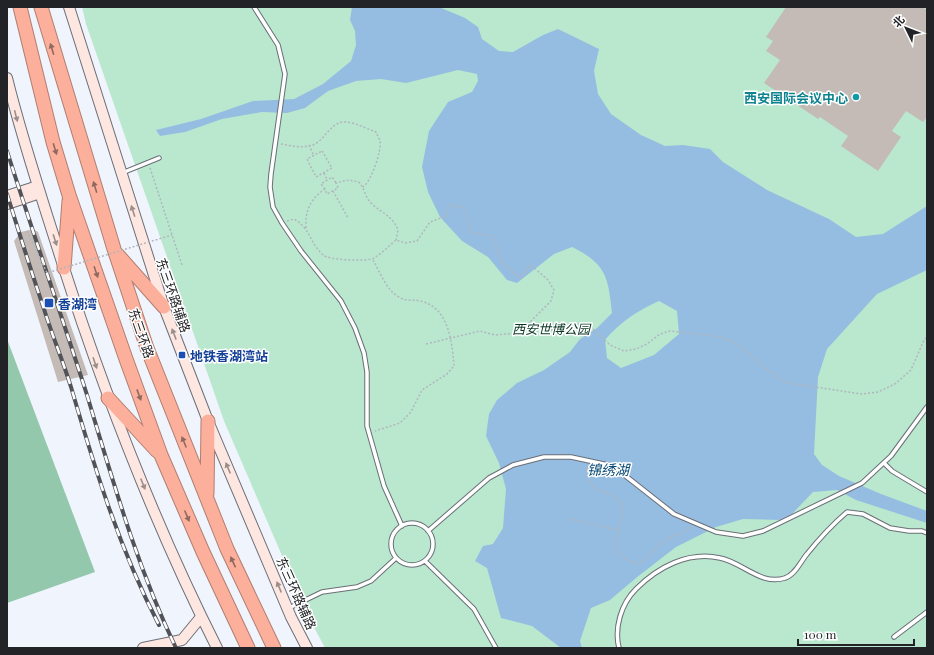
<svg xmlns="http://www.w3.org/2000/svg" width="934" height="655" font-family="'Playfair Display','Noto Sans SC',serif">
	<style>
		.green { fill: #b9e8cf }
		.forest { fill: #94c8ad }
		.water { fill: #95bde1; fill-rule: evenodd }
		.building { fill: #c5bbb6 }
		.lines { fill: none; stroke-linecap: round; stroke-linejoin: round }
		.lane-casing { stroke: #6b6e77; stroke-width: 5.5 }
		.secondary-casing { stroke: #6b6e77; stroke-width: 12 }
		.highway-casing { stroke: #b07e72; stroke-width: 15 }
		.path { stroke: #b2b5bd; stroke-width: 1.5; stroke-dasharray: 2 2; stroke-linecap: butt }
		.lane { stroke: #fff; stroke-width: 3.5 }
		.secondary { stroke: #fee7e1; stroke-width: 10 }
		.highway { stroke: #fcaf9a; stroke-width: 13 }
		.rail-casing { stroke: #515358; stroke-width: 4 }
		.rail { stroke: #fff; stroke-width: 2.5; stroke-dasharray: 8; stroke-linecap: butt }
		.path-bridge { stroke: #b2b5bd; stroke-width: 1.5; stroke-dasharray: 2 2; stroke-linecap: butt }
		.oneway { fill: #8f6960 }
		.oneway2 { fill: #9b8f8d }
		.culture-dot { fill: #0f9aa8; stroke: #fff; stroke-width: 1.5 }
		.transit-dot { fill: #1a4fb4; stroke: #fff; stroke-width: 1.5 }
		.labels { text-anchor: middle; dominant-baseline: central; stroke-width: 3; stroke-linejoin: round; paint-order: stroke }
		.culture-label { font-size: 13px; font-weight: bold; fill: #0d838f; stroke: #fff; text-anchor: end }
		.street-label { font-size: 13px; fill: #222327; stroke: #fff }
		.transit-label { font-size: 13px; font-weight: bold; fill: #164399; stroke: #fff; text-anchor: start }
		.park-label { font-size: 13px; font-style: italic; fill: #0c3725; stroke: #fff }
		.water-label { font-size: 14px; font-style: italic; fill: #064976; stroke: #fff }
	</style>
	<rect width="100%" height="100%" fill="#f0f4fd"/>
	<path class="green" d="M82,7H927V648H325L308,616L224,421L86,24Z"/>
	<path class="forest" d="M7,339L95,572L7,603Z"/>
	<path class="water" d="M352,7H439L465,18L478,27L482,39L499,51L513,52L543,35L558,29L599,49L594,71L598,94L611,114L641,135L665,146L683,145L710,149L723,162L767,190L829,219L856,237L883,234L927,206V270L877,294L827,349L818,377L814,454L822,465L839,476L881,494L927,511V523L856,500L837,490L813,492L792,514L780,520L743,519L716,527L676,547L636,578L610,600L591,608L580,641L582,648H561L532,626L501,618L487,568L475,561L483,546L493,544L503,528L506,489L499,463L486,436L489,414L497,400L517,383L544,370L570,352L580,339L597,328L612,313C608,276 606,264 572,247L554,254L517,283L507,280L488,257L462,241L440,217L428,192L422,167L429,131L448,102L472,92L478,81L477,74L458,70L406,83L381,79L356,81L328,91L305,108L287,113L262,112L222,119L185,132L160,136L156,130L201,119L253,101L294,99L323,84L351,61L356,45L355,31L350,20ZM659,301L677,311L679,334L654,355L621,368L607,358L605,340C620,322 637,311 659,301Z"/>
	<path class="building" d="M786,7H922L927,10V117L923,122L906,111L892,131L901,137L878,171L841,146L848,136L820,117L818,119L764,83L780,60L766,51L773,41L766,37Z
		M33,229L38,232L88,375L58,382L14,241L21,232Z"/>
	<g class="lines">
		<g class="lane-casing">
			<path id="lane" d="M254,7L278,45L285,74L271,174L270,187L273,207L282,223L301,251L341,301L355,328L364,353L367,372V426L384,486L402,526
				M122,173L159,158
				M884,463L892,471L927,492
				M391 544a21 21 0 1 1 42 0a21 21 0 1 1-42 0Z
				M428,531L489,478L513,465L544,457H571L613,466L674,514L716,532L743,536L763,531L862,483L891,456L927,407
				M425,561L474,609L496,648
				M289,608L322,592L357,587L371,581L396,558
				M894,637L927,612
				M619,648C614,628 621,604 636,589C658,567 688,551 720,558C742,562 761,586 785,578C795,575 801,561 807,554C819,539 833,524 847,512L863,514L890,528L909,531H922L927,533"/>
		</g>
		<g class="secondary-casing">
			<path id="secondary" d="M69,7L164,307L208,421L291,617L307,648
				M7,78C22,139 42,199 61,259C104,393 154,523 217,648
				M7,196L38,186
				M7,204L40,193
				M143,648L182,640L201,617"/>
		</g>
		<g class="highway-casing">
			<path id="highway" d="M20,7L53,142L69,195L126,359L161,455L203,552L248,648
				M41,7L114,249L147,348L227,549L274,648
				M117,254L164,307
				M64,268L69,201
				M108,398L157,451
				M207,494L208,421"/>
		</g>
		<path class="path" d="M281,144C292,146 304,149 315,144C326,138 332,120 347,122C356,123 367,129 376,132C377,135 379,138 380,141C382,150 371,182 363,187
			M309,145L314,156
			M322,151L332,168L316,177L307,159Z
			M150,168L182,265
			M324,173L327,180
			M325,189L321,184L332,177L336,183
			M333,191L348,218
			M287,221L294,219C311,229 309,242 323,255C328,260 367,262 374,258C382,253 389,246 396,240L405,243L417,241L430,222L446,216L449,205L463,207L472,233L493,236L501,261L519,278L531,265L548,280L554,290L551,301L529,323
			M306,228C305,211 310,199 325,189L327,194L338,188L336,183C346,180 351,179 360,183C364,189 366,198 371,203C381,213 392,215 398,230L396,240
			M373,260C380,272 386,290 399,297C406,302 413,299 420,301C449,307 452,342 454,366L447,374L422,390L411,412L400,423L375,431
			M426,344L480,331L495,335L517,333L529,323L543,329L554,330L576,324L585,325L593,329L610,345L624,351L636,349L647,344L660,334L670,331L714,336L734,342L783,382L861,394L878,392L895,384L911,370L924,340L927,337
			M587,467C584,498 613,486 620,504C628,521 604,547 627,560C643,569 651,552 661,543C670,535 682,535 690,527
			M569,519L618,530"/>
		<use href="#lane" class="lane"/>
		<use href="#secondary" class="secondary"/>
		<use href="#highway" class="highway"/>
		<g class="rail-casing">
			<path id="rail" d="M7,151C33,233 61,314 87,395C113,481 137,567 176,648
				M7,194C19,232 31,271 44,309C52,335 63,361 71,387C95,469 119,548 159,625"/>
		</g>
		<use href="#rail" class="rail"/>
		<path class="path-bridge" d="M27,231L47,273L172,235"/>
	</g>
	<defs><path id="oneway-solid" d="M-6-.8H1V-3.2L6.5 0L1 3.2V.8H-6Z"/></defs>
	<g class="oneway">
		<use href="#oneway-solid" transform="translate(52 49) rotate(-107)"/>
		<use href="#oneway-solid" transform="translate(55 149) rotate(73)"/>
		<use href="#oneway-solid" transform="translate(95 187) rotate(-107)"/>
		<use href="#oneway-solid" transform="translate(96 272) rotate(71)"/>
		<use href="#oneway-solid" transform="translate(139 395) rotate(70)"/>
		<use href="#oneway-solid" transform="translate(184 442) rotate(-112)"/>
		<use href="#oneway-solid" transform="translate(187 516) rotate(67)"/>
		<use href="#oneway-solid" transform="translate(233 562) rotate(-115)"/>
	</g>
	<g class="oneway2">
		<use href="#oneway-solid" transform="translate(16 116) rotate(76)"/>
		<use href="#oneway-solid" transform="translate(133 211) rotate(-108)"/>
		<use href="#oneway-solid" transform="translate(55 240) rotate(72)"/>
		<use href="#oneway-solid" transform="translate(174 334) rotate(-111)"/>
		<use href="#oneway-solid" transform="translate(95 363) rotate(71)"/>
		<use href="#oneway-solid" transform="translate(228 468) rotate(-113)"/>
		<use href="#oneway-solid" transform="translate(143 484) rotate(68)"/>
		<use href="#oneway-solid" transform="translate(279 587) rotate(-113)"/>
	</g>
	<circle class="culture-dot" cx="856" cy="97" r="4"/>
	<g class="transit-dot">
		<rect x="44" y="298" width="10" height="10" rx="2"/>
		<rect x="178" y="351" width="8" height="8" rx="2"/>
	</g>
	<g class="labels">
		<g class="culture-label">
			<text x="848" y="97">西安国际会议中心</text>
		</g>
		<g class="street-label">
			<text transform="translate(174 295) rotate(71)">东三环路辅路</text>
			<text transform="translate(142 333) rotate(71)">东三环路</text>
			<text transform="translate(297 593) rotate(66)">东三环路辅路</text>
		</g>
		<g class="transit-label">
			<text x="58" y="303">香湖湾</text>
			<text x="190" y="355">地铁香湖湾站</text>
		</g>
		<g class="park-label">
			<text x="551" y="328">西安世博公园</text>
		</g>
		<g class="water-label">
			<text x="608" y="469">锦绣湖</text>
		</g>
	</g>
	<rect width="934" height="655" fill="none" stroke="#222327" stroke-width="16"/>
	<g transform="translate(906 28) rotate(313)" stroke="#ffffff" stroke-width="3" paint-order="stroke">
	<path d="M0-3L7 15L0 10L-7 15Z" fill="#222327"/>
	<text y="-6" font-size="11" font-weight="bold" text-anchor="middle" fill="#222327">北</text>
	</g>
	<path d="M798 639v6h116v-6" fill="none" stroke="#222327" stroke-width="2"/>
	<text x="804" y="639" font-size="12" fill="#222327" stroke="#ffffff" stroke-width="3" paint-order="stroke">100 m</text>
</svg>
